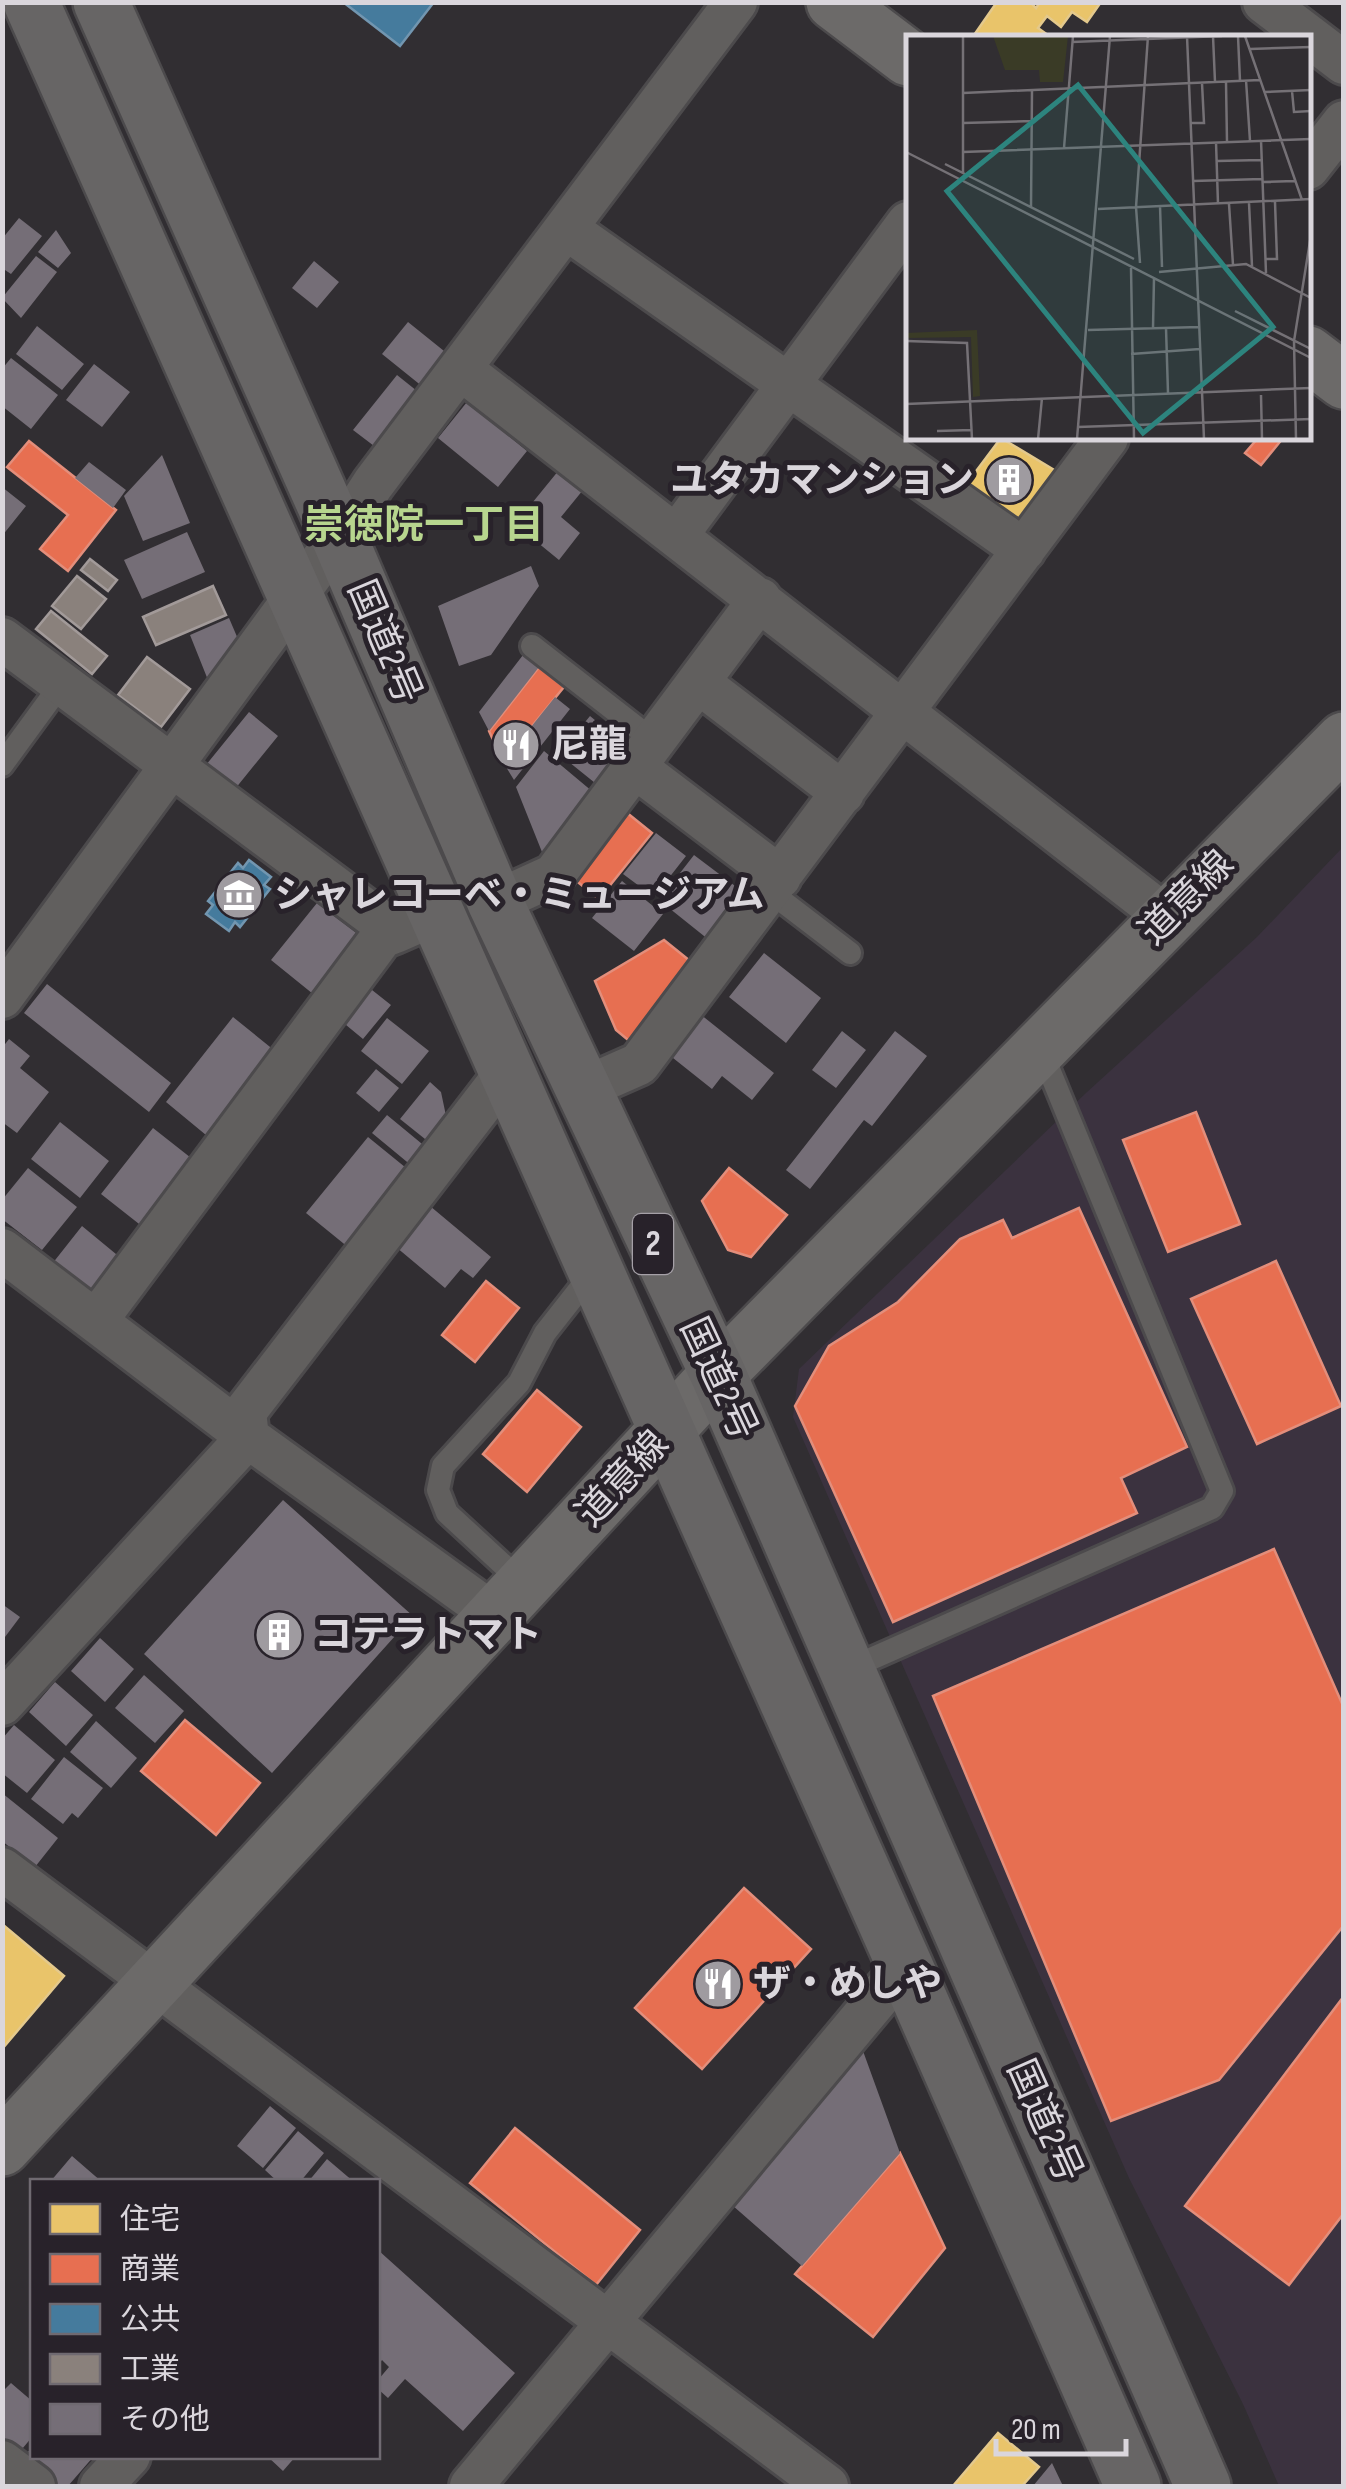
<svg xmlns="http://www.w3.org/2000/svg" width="1346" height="2489" font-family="'Sofia Sans Condensed','Noto Sans JP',sans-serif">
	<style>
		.built { fill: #3b323f }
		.homes { fill: #e9c46a; stroke: #e4c98c; stroke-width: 2.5 }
		.shops { fill: #e76f51; stroke: #e38e7b; stroke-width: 2.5 }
		.public { fill: #457b9d; stroke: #7296b0; stroke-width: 2.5 }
		.industry { fill: #8a817c; stroke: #a29a99; stroke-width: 2.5 }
		.building { fill: #756e77 }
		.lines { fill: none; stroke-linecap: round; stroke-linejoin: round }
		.lane-casing { stroke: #4c4a4c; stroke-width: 28 }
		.street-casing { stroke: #4c4a4c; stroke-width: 48 }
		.secondary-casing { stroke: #4c4a4c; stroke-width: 60 }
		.highway-casing { stroke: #4c4a4c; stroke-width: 60 }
		.lane { stroke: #615f5e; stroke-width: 22 }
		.street { stroke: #615f5e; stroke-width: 42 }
		.secondary { stroke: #6c6a69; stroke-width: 55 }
		.highway { stroke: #676565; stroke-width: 55 }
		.labels { text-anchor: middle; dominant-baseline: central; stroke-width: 10; stroke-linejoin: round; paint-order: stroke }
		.shield { fill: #28222a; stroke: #a5a0a7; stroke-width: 2.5 }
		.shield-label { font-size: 35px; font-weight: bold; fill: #dad6dc }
		.poi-label { font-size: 38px; font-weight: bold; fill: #dad6dc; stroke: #28222a; text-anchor: start }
		.street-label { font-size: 38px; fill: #dad6dc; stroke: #28222a }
		.neighbourhood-label { font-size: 40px; font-weight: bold; fill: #b7d58e; stroke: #28222a }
		.inset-road { fill: none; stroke: #757176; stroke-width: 2.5 }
		.view { fill: #2d847e; fill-opacity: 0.15; stroke: #2d847e; stroke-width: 5 }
		.inset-edge { fill: none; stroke: #dad6dc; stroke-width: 5 }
	</style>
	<rect width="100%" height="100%" fill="#312e32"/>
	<path class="built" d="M1343,847V2486H1279L1243,2404L1129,2178L793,1417L799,1369L1086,1093L1257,937Z"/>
	<path class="homes" d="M997,2H1030L1036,8L1040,2H1101L1087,22L1072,12L1061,27L1047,16L1038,28L1052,38H972Z
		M1001,438L1056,471L1014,525L962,490Z
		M2,1924L64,1976L2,2049Z
		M998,2433L1039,2467L1022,2486H953Z"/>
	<path class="shops" d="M1258,438H1283L1261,465L1245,453Z
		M29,441L116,510L68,571L40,549L68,515L7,467Z
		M539,667L564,687L503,762L489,731Z
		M626,812L652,833L599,899L574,879Z
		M664,940L695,965L633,1044L616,1030L595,981Z
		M1196,1112L1240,1224L1168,1252L1123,1140Z
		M729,1168L787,1215L751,1257L728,1250L702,1201Z
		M1079,1208L1187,1447L1121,1478L1137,1513L893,1622L795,1406L829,1346L898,1302L960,1239L1003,1220L1012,1238Z
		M1276,1261L1341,1406L1257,1444L1191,1299Z
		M486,1281L519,1308L475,1362L442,1335Z
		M537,1390L581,1427L527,1492L483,1454Z
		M1274,1549L1344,1708V1925L1219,2080L1111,2121L933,1696Z
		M185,1720L260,1783L216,1835L141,1771Z
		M744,1888L811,1949L702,2069L635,2008Z
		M1344,1996V2213L1289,2285L1185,2206Z
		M515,2128L640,2230L596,2285L470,2183Z
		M900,2153L945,2248L873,2337L795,2274Z"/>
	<path class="public" d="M343,2H434L400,46Z
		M249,860L271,877L264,885L270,889L240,927L235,922L229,931L206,914L213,905L208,901L238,863L243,868Z"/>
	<path class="industry" d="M90,559L117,580L108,591L81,570Z
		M77,576L106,599L81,629L52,606Z
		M213,586L226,615L156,645L143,617Z
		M51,611L107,656L92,674L36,629Z
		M147,657L190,689L161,727L118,695Z"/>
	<path class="building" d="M19,218L42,236L11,274L2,268V239Z
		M56,230L71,253L58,268L38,252Z
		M36,256L57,272L21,318L2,298Z
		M314,261L339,282L317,308L292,288Z
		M408,322L449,355L423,387L382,354Z
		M37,326L84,364L62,390L16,354Z
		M11,358L58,395L31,429L2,406V369Z
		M94,364L130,392L102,427L66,400Z
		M397,375L422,395L378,449L353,430Z
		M467,402L527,451L498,487L438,438Z
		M162,455L190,523L143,541L124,496Z
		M89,462L126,490L113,508L75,478Z
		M559,470L583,490L561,517L580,533L559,560L515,524Z
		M2,487L26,506L2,536Z
		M187,532L205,572L142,599L124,560Z
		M531,566L539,586L491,655L459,666L438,606Z
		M229,618L238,639L208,680L190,635Z
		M523,655L539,667L489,731L479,712Z
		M555,697L570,709L514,780L503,762Z
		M249,712L278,736L235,789L206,765Z
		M590,716L630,749L600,787L559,754Z
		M544,751L599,797L546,862L516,787Z
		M656,833L686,856L654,897L623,874Z
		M694,855L751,898L714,944L659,900Z
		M622,881L663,914L634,951L592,918Z
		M317,903L359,935L318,998L271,960Z
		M764,953L821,998L786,1043L729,997Z
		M47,984L171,1083L149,1112L24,1013Z
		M367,986L391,1005L363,1039L340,1020Z
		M700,1014L774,1073L752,1100L722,1076L712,1089L668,1054Z
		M233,1017L280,1055L212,1140L166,1102Z
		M387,1018L429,1051L402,1084L361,1051Z
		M842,1031L866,1050L836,1088L812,1070Z
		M895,1031L927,1056L872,1126L864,1120L810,1189L786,1170Z
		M9,1039L30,1056L20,1068L49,1092L17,1133L2,1122V1048Z
		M376,1069L399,1088L379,1112L356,1093Z
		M430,1082L441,1092L449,1130L435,1147L400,1119Z
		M387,1115L433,1153L418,1171L372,1133Z
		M60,1122L109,1161L80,1198L31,1159Z
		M153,1128L200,1165L148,1231L101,1194Z
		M368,1137L416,1176L354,1252L306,1213Z
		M28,1168L77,1207L42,1250L2,1219V1200Z
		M430,1206L491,1257L473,1278L461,1269L445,1288L396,1247Z
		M82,1226L122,1259L92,1297L52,1264Z
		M283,1500L413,1616L272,1773L144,1654Z
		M2,1604L20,1617L2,1641Z
		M100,1638L134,1669L105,1702L71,1671Z
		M144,1675L184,1711L155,1743L115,1708Z
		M55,1682L93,1715L66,1746L29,1712Z
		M96,1721L137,1758L111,1788L70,1752Z
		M14,1725L55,1760L27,1793L2,1773V1739Z
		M64,1757L103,1788L78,1818L72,1813L63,1824L31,1799Z
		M2,1793L58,1838L35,1867L2,1841Z
		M863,2051L900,2153L802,2266L732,2205Z
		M270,2106L296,2128L263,2168L237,2146Z
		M298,2131L324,2153L300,2182H278L265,2170Z
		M72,2156L102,2182H50Z
		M327,2159L354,2182H308Z
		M378,2250L515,2373L463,2431L405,2379L388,2398L378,2389V2380L389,2367L382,2360L378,2365Z
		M11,2383L32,2401V2437L18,2454L2,2441V2392Z
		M32,2447V2456H94L68,2486H58L24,2457Z
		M267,2456H296L283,2471Z
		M1052,2463L1063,2486H1033Z"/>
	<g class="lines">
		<g class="lane-casing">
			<path id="lane" d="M532,646L654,741
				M2,765L62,683
				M769,891L850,953
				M525,1585L447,1513L438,1490L443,1466L519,1383L545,1333L593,1272
				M846,1670L1212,1508L1222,1491L1041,1050"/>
		</g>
		<g class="street-casing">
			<path id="street" d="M1264,2L1344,63
				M1308,168L1344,122
				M567,229L1024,550
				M462,370L1168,918
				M677,535L908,223
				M2,639L395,932L436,914
				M698,682L843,793
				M635,767L780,877
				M495,902L554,875L760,599
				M2,997L339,537L373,484L736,2
				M580,1090L639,1064L1107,438
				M2,1250L248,1437L496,1616
				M96,1321L382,937L395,932
				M2,1704L248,1437L245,1412L506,1073
				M2,1869L827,2486
				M2,2462L34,2486
				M101,2486L129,2456
				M471,2486L905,1966"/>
		</g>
		<g class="secondary-casing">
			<path id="secondary" d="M834,2L908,58
				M1308,354L1344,381
				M2,2148L718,1374L1344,740"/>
		</g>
		<g class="highway-casing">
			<path id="highway" d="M31,2L905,1966L1133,2486
				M101,2L339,537L495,902L718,1374L1203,2486"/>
		</g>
		<use href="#lane" class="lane"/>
		<use href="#street" class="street"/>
		<use href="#secondary" class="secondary"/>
		<use href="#highway" class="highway"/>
	</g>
	<defs>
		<g id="building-disc" transform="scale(2.5)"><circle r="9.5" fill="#9f9ba0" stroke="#28222a"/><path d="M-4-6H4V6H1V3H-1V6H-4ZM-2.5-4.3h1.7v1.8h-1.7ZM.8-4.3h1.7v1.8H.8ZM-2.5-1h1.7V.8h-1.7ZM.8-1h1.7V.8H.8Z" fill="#fff"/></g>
		<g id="restaurant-disc" transform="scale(2.5)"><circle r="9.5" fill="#9f9ba0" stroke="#28222a"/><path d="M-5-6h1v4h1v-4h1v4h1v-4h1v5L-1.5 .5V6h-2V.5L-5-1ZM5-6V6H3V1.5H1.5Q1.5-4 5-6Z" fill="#fff"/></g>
		<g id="museum-disc" transform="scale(2.5)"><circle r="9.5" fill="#9f9ba0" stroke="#28222a"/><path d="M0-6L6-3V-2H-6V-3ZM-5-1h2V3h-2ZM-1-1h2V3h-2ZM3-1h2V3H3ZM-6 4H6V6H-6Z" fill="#fff"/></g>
	</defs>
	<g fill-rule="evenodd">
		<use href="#building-disc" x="1009" y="480"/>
		<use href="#restaurant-disc" x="516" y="745"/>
		<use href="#museum-disc" x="239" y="895"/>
		<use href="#building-disc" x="279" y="1635"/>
		<use href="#restaurant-disc" x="718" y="1984"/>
	</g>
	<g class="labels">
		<rect class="shield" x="633" y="1214" width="40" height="60" rx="8"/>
		<g class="shield-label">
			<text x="653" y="1244">2</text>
		</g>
		<g class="poi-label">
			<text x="974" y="480" text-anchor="end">ユタカマンション</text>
			<text x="551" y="745">尼龍</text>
			<text x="274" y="895">シャレコーベ・ミュージアム</text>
			<text x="314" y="1635">コテラトマト</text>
			<text x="753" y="1984">ザ・めしや</text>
		</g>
		<g class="street-label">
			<text transform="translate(384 642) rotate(67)">国道2号</text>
			<text transform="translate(1187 898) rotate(-45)">道意線</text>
			<text transform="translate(718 1379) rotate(65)">国道2号</text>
			<text transform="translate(623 1479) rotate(-47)">道意線</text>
			<text transform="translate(1044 2121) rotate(66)">国道2号</text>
		</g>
		<g class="neighbourhood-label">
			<text x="424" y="526">崇徳院一丁目</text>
		</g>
	</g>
	<g transform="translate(906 35)">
		<rect width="405" height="405" fill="#312e32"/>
		<path d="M87,1H162L157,47H134L133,35H99ZM71,295L74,361L67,362L65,302L0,303V298Z" fill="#3a3b26"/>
		<path class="inset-road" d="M57,1V137M281,1L298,404M307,1L309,47M332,1L334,46M339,1L396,165M166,7L316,1M344,14L405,12M340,45L344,106M320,47L321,107M386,56L388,77L405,76M358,57L405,55M57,58L354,45M57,88L126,86M285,88H298L296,48M355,105L360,238M310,107L312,169M158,113L167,1M0,117L405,323M57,117L405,104M311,126L355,125M39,129L228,224M287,146L356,144M356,147L389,146M343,168L346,231M323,169L327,230M254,171L256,232M125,172L126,55M192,174L405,164M360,224H371L369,167M234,228L230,172L242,1M225,233L228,404M253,237L340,229L405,263M329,276L405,314M247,293L248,243M260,293L262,358M182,295L294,292M0,306L61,308L66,404M225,319L294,314M355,360L356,404M0,369L405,353M172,392L405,384M31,396L66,395M132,404L136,363M171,404L204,1M390,404L388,306L405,200"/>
		<path class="view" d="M172,50L367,292L237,398L41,156Z"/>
		<rect width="405" height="405" class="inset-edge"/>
	</g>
	<rect width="1346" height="2489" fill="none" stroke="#dad6dc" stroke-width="10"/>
	<rect x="30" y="2179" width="350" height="280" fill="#28222a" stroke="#6f6a71" stroke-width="2.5"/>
	<rect x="50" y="2204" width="50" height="30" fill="#e9c46a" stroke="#6f6a71" stroke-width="2.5"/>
	<text x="120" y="2229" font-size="30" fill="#dad6dc">住宅</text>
	<rect x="50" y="2254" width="50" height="30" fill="#e76f51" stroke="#6f6a71" stroke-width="2.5"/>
	<text x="120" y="2279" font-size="30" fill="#dad6dc">商業</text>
	<rect x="50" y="2304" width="50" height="30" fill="#457b9d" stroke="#6f6a71" stroke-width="2.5"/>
	<text x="120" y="2329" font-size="30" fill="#dad6dc">公共</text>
	<rect x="50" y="2354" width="50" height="30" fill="#8a817c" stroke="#6f6a71" stroke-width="2.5"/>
	<text x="120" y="2379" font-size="30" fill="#dad6dc">工業</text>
	<rect x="50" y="2404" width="50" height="30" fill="#756e77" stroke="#6f6a71" stroke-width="2.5"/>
	<text x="120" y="2429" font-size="30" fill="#dad6dc">その他</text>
	<path d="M996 2439v15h130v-15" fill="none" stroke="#dad6dc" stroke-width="5"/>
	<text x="1011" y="2439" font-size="30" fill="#dad6dc" stroke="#28222a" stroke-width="8" paint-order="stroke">20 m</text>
</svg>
